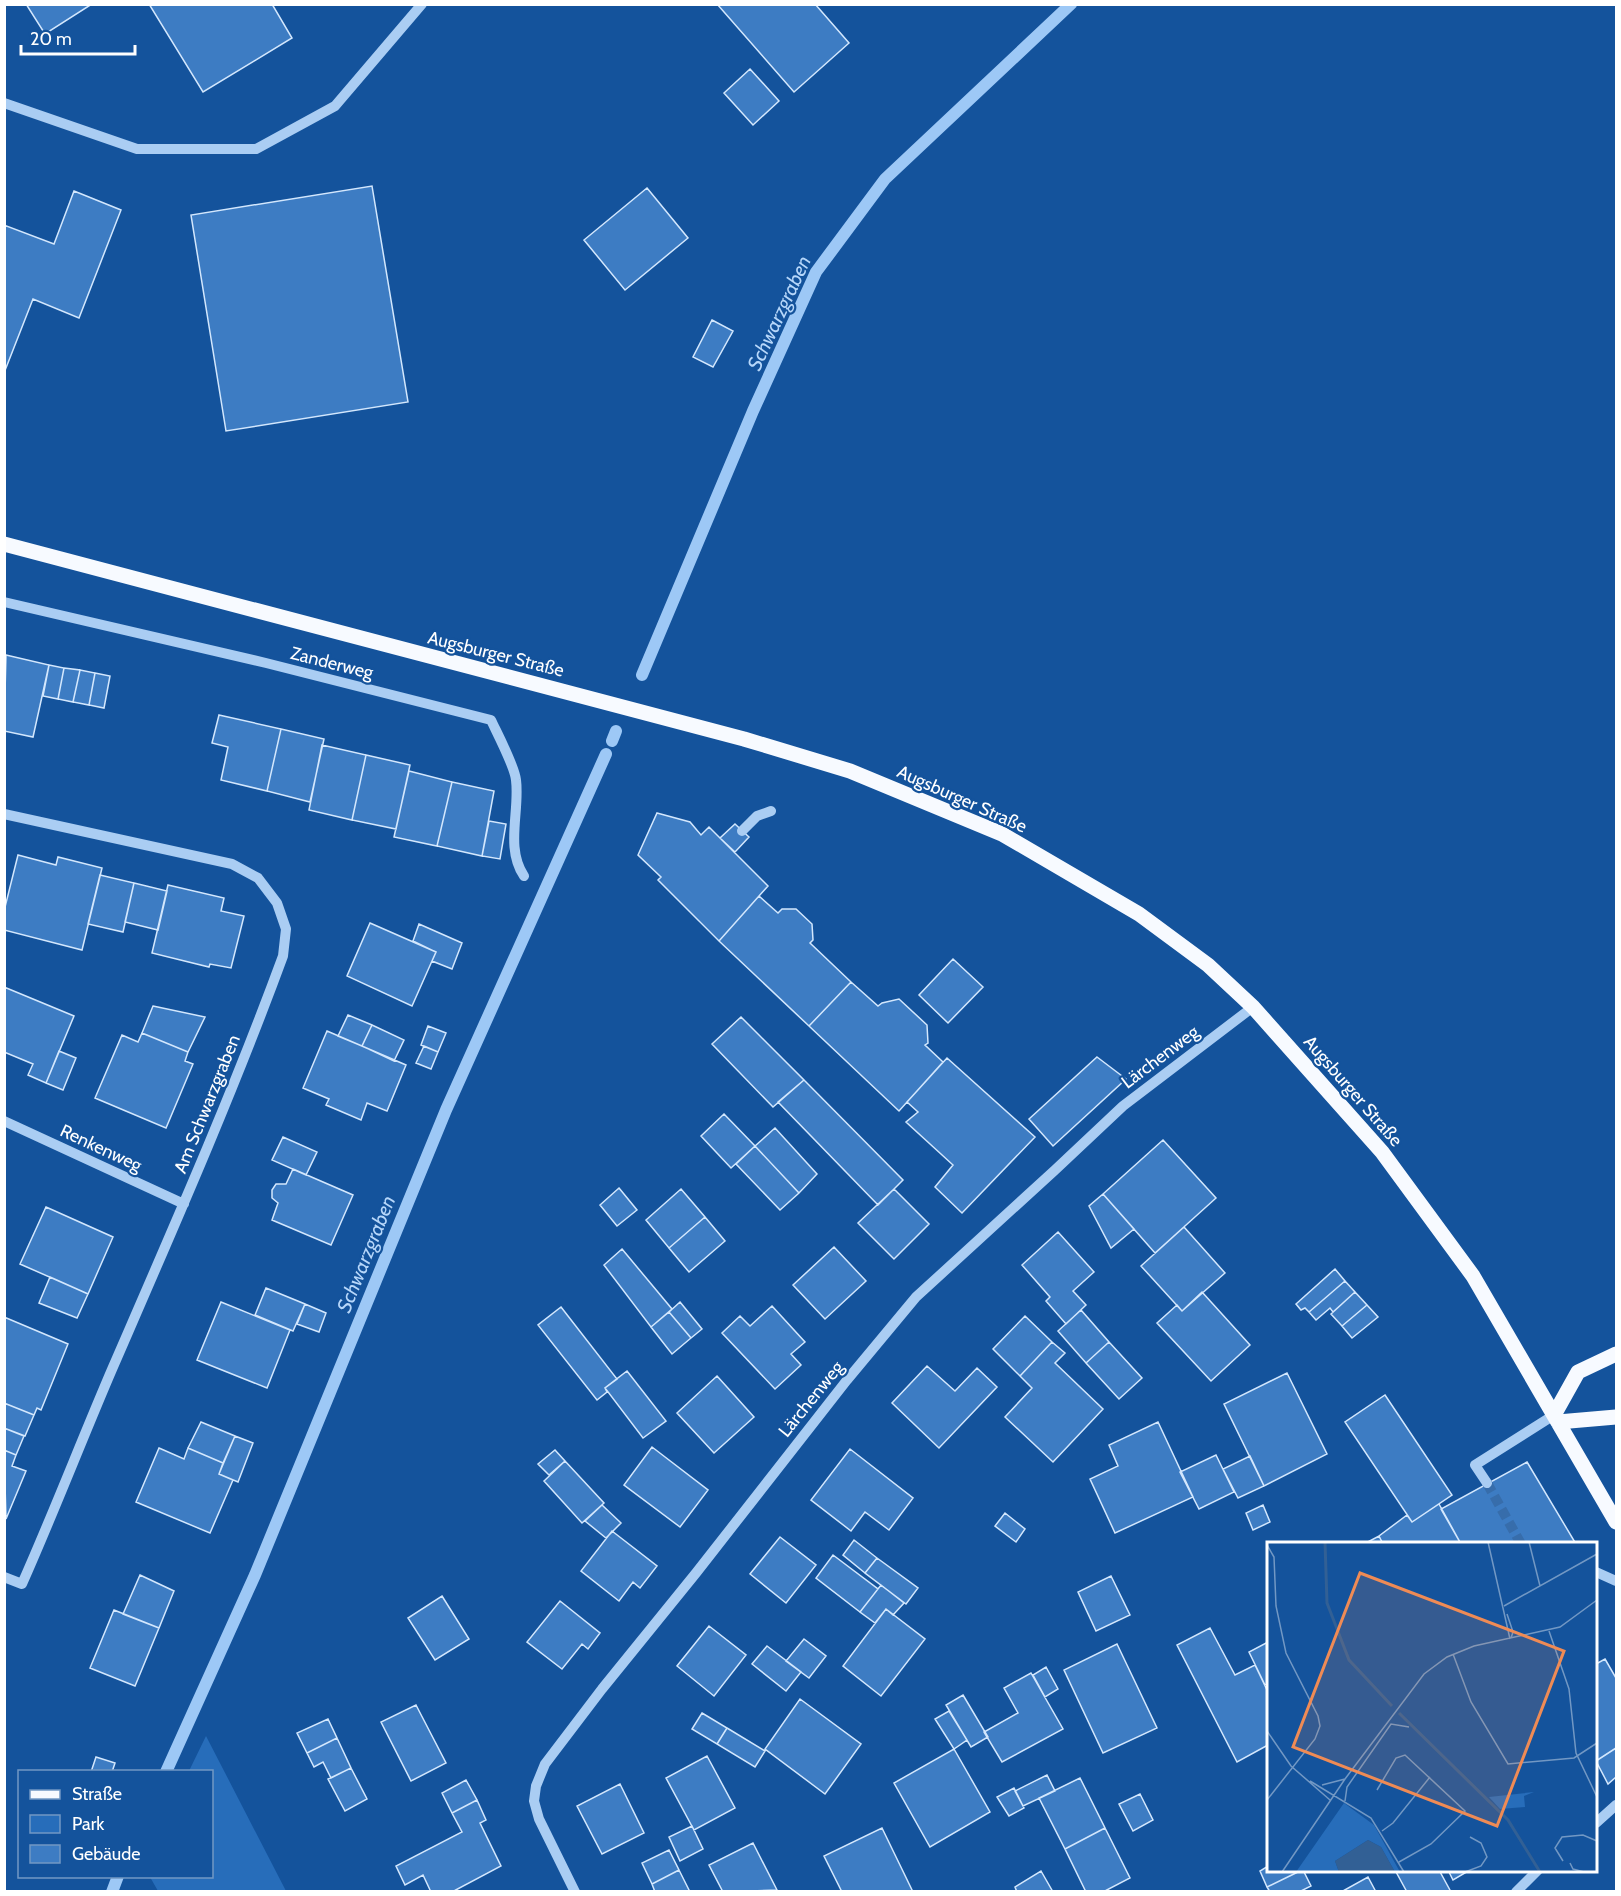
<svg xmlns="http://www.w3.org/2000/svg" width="1621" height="1896" font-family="Cabin,sans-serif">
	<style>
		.green { fill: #276dba }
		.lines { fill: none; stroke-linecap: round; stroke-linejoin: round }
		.stream { stroke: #9dc8f6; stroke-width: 12 }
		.building { fill: #3d7cc3; stroke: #d3e7fd; stroke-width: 1.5 }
		.minor-tunnel { stroke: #376dab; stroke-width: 10; stroke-dasharray: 10 5; stroke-linecap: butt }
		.minor { stroke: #aacdf3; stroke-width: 10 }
		.major { stroke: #f7faff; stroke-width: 15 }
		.labels { text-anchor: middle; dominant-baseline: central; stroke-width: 4.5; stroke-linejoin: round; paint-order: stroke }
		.street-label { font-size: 18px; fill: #fff; stroke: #14539c }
		.water-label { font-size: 20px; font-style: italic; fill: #b7d7fa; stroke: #14539c }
		.inset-river { fill: none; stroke: #326095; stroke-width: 3 }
		.inset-road { fill: none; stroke: #7298c4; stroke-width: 1.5 }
		.view { fill: #ef8b55; fill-opacity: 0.15; stroke: #ef8b55; stroke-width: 3 }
		.inset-edge { fill: none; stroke: #fff; stroke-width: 3 }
	</style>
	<rect width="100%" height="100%" fill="#14539c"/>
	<path class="green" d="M206,1736L286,1891H158L150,1877L212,1876V1772L189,1771Z"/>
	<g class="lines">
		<path class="stream" d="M642,675L753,411L816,272L885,179L1071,4
			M612,741L616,731
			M166,1772L255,1575L446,1110L606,754
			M112,1892L118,1876"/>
	</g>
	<path class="building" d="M26,4H92L45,34Z
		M149,4H272L292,38L203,92Z
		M717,4H815L849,43L794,92Z
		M750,69L779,101L753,125L724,93Z
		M372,186L408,402L226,431L191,215Z
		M647,188L688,238L625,290L584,240Z
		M74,191L121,210L79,318L33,299L4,373V225L54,244Z
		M712,320L733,331L713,367L693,357Z
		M6,655L49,665L33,737L4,731Z
		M49,665L64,668L58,699L43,696Z
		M64,668L80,670L73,702L58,699Z
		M80,670L95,673L89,705L73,702Z
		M95,673L110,676L104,708L89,705Z
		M219,715L281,729L267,791L221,780L228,747L212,743Z
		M281,729L324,739L310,802L267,791Z
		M322,745L366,755L352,820L309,810Z
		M366,755L410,765L396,829L352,820Z
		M409,771L452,782L437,846L394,837Z
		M452,782L494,791L482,856L437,846Z
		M657,813L690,822L701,835L709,827L768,886L719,941L658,880L661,877L638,855Z
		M489,821L506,824L500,859L482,856Z
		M735,824L749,837L735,852L720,838Z
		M18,855L56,865L58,857L102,868L82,950L4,930V911Z
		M100,875L134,883L123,932L88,924Z
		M134,883L167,891L158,930L125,922Z
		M168,885L224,898L221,911L244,916L231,968L210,964L209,967L152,953Z
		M759,896L778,913L782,909H796L812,924L813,940L810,943L851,982L809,1026L719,941Z
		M370,923L436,952L412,1006L347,976Z
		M419,924L462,943L452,969L432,961L436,952L413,941Z
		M953,959L983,987L948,1023L919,995Z
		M851,982L878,1006L882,1003L899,999L927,1025L928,1043L925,1045L943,1062L899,1111L809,1026Z
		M4,987L74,1016L46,1083L28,1075L33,1064L4,1052Z
		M153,1006L205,1017L188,1052L142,1033Z
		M348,1015L372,1025L362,1046L338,1036Z
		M741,1017L804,1080L773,1107L712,1044Z
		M372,1025L404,1040L394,1061L362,1046Z
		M428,1026L446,1033L438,1052L421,1045Z
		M327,1031L406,1065L387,1111L367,1103L361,1120L326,1105L329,1099L303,1088Z
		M142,1033L188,1052L185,1061L193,1064L166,1128L95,1098L122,1035L138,1042Z
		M424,1046L438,1052L431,1069L416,1063Z
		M59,1051L76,1058L63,1090L46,1083Z
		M1097,1057L1126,1079L1053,1146L1029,1119Z
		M947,1058L1035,1137L962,1213L935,1187L953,1165L906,1122L918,1112L907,1102Z
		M804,1080L903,1180L878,1205L778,1102Z
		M724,1114L755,1146L731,1168L701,1136Z
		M775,1128L817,1174L799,1193L755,1146Z
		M283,1137L317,1152L306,1175L272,1160Z
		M1163,1140L1216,1198L1155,1253L1103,1194Z
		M755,1146L799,1193L780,1210L736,1164Z
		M293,1169L353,1195L331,1245L272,1220L278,1203L272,1198V1190L276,1184H286Z
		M619,1188L637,1210L617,1226L600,1205Z
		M681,1189L705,1217L669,1248L646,1220Z
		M894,1189L929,1224L894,1259L858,1223Z
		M1103,1194L1134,1229L1111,1248L1089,1206Z
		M46,1207L113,1237L88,1294L20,1264Z
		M705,1217L725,1241L689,1272L669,1248Z
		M1184,1227L1225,1273L1182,1311L1141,1266Z
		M1058,1232L1094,1272L1073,1291L1086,1305L1066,1324L1046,1301L1050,1297L1022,1265Z
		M834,1247L866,1281L825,1319L793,1285Z
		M622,1249L672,1309L651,1327L604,1265Z
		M1335,1269L1345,1281L1309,1312L1305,1308L1301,1310L1296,1304Z
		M50,1277L88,1294L77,1318L39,1303Z
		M1345,1281L1355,1292L1333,1312L1330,1308L1316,1320L1309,1312Z
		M266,1288L305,1304L293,1331L255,1315Z
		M1202,1292L1250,1345L1211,1381L1157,1323L1177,1305L1182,1311Z
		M1355,1292L1367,1305L1342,1326L1331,1314Z
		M221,1302L290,1330L267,1388L197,1360Z
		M680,1302L702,1329L691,1338L669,1312Z
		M305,1304L326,1313L319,1332L297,1324Z
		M1367,1305L1378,1317L1352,1338L1342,1326Z
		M772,1306L805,1342L791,1354L801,1365L775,1389L722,1333L740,1316L750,1326Z
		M561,1307L617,1379L605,1388L607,1392L597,1400L538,1325Z
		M1081,1310L1109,1342L1086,1363L1058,1331Z
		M669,1312L691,1338L672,1354L651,1327Z
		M1025,1316L1052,1342L1020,1376L993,1349Z
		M4,1317L68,1344L41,1410L37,1408L34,1415L4,1403Z
		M1052,1342L1065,1353L1055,1363L1103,1409L1053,1462L1005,1417L1032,1388L1020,1376Z
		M1109,1342L1142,1378L1119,1399L1086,1363Z
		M927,1366L955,1391L977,1368L997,1387L939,1448L892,1403Z
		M627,1371L666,1421L643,1438L605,1388Z
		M1287,1373L1327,1454L1264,1486L1224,1404Z
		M717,1376L754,1417L714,1453L677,1413Z
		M1385,1395L1452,1495L1412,1522L1345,1422Z
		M4,1403L34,1415L25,1436L4,1428Z
		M201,1422L235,1436L223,1463L188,1448Z
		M1158,1422L1193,1497L1115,1533L1090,1479L1118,1466L1109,1445Z
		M4,1428L24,1436L16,1455L4,1450Z
		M235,1436L253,1443L238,1482L219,1474Z
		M652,1447L708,1490L680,1527L624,1485Z
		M159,1448L184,1459L188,1448L223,1463L219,1474L233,1480L210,1533L136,1502Z
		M850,1449L913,1498L889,1530L865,1512L851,1531L811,1500Z
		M4,1450L16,1455L12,1466L26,1471L6,1519Z
		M555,1450L565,1461L549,1475L538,1464Z
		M1216,1455L1234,1492L1199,1509L1180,1472Z
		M1250,1456L1264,1486L1238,1498L1223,1469Z
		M565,1461L604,1503L582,1523L544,1481Z
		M1527,1462L1576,1544H1461L1441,1509Z
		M1439,1504L1461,1544H1383L1379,1536L1407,1515L1412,1522Z
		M602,1505L621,1523L606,1538L585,1521Z
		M1263,1505L1270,1522L1253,1530L1246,1513Z
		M1005,1513L1025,1529L1016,1542L995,1526Z
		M612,1531L657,1566L640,1588L633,1582L619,1601L581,1571Z
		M1379,1536L1383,1544H1364Z
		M780,1537L816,1565L786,1603L750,1574Z
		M854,1540L877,1558L865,1573L843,1555Z
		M833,1555L878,1589L860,1612L816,1578Z
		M877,1558L918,1588L906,1604L865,1573Z
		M140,1575L174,1591L159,1628L123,1614Z
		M1111,1576L1130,1615L1096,1631L1078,1592Z
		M881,1585L904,1603L893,1615L886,1609L875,1623L860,1612Z
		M442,1596L469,1639L435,1660L408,1618Z
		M560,1601L600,1633L588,1649L582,1644L562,1669L527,1642Z
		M886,1609L925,1639L881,1696L843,1666Z
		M114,1610L159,1628L135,1686L90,1668Z
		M709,1626L746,1655L714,1696L677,1666Z
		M1210,1628L1235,1675L1255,1665L1268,1692V1745L1237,1762L1177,1645Z
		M804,1639L826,1656L809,1678L786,1661Z
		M1268,1642V1683L1265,1685L1249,1652Z
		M1117,1644L1157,1728L1103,1753L1064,1670Z
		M767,1646L801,1672L786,1691L752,1664Z
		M1605,1659L1616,1678V1748L1596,1761V1664Z
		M1046,1667L1058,1689L1045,1697L1033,1675Z
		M1031,1673L1063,1729L1002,1762L984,1732L1018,1713L1004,1688Z
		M963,1695L988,1737L971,1747L946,1705Z
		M800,1699L861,1744L825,1794L765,1749Z
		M416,1705L446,1763L411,1781L381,1722Z
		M949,1711L967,1740L954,1749L935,1719Z
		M702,1713L727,1728L717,1744L692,1729Z
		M328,1719L337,1738L307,1753L297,1733Z
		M727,1728L765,1751L755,1767L717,1744Z
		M337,1738L351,1768L331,1778L323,1762L314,1767L307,1753Z
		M1616,1748V1777L1608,1784L1596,1761Z
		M954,1749L990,1812L930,1847L894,1783Z
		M707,1756L735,1808L694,1830L666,1778Z
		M96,1757L115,1763L112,1772H91Z
		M351,1768L367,1799L345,1811L328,1779Z
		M1047,1775L1055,1791L1023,1806L1015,1791Z
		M1080,1778L1105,1828L1065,1849L1039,1798Z
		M466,1780L477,1800L452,1813L442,1793Z
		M620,1784L644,1833L602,1854L577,1806Z
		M1014,1788L1024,1808L1009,1816L997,1797Z
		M1140,1794L1153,1820L1133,1831L1119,1804Z
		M477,1800L486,1820L480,1823L501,1866L452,1892H431L423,1875L405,1885L396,1866L462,1832L452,1813Z
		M692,1826L703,1849L680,1861L669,1837Z
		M882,1828L913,1892H842L824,1856Z
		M1105,1828L1130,1878L1103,1892H1086L1065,1849Z
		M753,1843L777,1890L723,1892L709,1865Z
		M669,1850L679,1870L652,1884L642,1863Z
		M1268,1866V1870H1302L1267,1887L1260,1871Z
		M679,1870L690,1892H655L652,1884Z
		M1302,1870H1303L1311,1886L1299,1892H1270L1267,1887Z
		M1395,1870H1439L1451,1892H1407Z
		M1448,1870H1470L1453,1880Z
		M1041,1871L1053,1892H1017L1015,1887Z
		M1368,1877L1376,1892H1341Z"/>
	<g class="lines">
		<path class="minor-tunnel" d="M1487,1483L1521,1544"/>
		<path class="minor" d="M4,103L137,149H256L335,106L422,4
			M4,602L266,663L491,720C497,733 515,767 516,780C520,811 505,848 524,876
			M4,814L232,864L258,878L277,903L286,929L283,956C232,1095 172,1231 113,1367C82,1439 54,1512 22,1584L4,1577
			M742,831L757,816L771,811
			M4,1121L184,1204
			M1487,1483L1475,1465L1554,1415
			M1596,1572L1616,1581
			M1596,1823L1616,1805
			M575,1892L539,1819L534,1801L536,1786L545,1764L602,1689L696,1573L847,1380L916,1297L1055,1170L1123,1106L1253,1007
			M1516,1892L1538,1870"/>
		<path class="major" d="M4,544L744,739L850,771L1002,834L1139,914L1208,965L1253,1007L1382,1152L1473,1276L1616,1522
			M1554,1415L1578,1372L1616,1354
			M1558,1422L1616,1417"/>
	</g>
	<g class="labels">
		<g class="street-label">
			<text transform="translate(496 654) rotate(14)">Augsburger Straße</text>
			<text transform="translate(332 663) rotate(14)">Zanderweg</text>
			<text transform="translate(962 799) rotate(24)">Augsburger Straße</text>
			<text transform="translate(1160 1057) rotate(-37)">Lärchenweg</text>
			<text transform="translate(1353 1091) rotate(49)">Augsburger Straße</text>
			<text transform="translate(207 1104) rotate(-68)">Am Schwarzgraben</text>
			<text transform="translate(101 1148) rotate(25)">Renkenweg</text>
			<text transform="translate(811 1399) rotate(-51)">Lärchenweg</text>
		</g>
		<g class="water-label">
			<text transform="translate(779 313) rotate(-65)">Schwarzgraben</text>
			<text transform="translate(366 1254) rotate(-68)">Schwarzgraben</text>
		</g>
	</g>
	<g transform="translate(1267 1542)">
		<rect width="330" height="330" fill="#14539c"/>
		<path d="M267,250L257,254L258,265L233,267L222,255ZM77,261L107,283L133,330H128L114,305L101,298L68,319L72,330H29Z" fill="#276dba"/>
		<path d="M101,298L114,305L128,330H72L68,319Z" fill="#326095"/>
		<path class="inset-river" d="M58,0L60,61L82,118L125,164M132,171L241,278L273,330"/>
		<path class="inset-road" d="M221,0L243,97M262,0L273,44M0,3L7,15L9,64L19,111L51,174L53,184L48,197L0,258M237,64L330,12M240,72L246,90L244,96M282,89L302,147L309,211L330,255M186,112L204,160L241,222L307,216L330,201M0,189L24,224L63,258M43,239L104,276L137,330M55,243L78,237M110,248L129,216L138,213L198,269L164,302L132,320M78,259L80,245L124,182L142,185M115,289L126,281L163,235M296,319L288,306L295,295L316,293L330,299M303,321L306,327L317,330M15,330L78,237L157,132L180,115L207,104L293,85L330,58M198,330L214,324L220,315L214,301L203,295"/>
		<path class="view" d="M93,31L297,109L230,284L26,205Z"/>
		<rect width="330" height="330" class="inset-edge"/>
	</g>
	<rect width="1621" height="1896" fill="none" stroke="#ffffff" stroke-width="12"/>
	<rect x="18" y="1770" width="195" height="108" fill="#14539c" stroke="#7298c4" stroke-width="1.5"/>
	<rect x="30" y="1790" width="30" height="9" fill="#f7faff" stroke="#7298c4" stroke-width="1.5"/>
	<text x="72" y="1800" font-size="18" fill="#ffffff">Straße</text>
	<rect x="30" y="1815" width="30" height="18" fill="#276dba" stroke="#7298c4" stroke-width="1.5"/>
	<text x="72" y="1830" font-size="18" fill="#ffffff">Park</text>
	<rect x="30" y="1845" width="30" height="18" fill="#3d7cc3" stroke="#7298c4" stroke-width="1.5"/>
	<text x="72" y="1860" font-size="18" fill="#ffffff">Gebäude</text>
	<path d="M21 45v9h114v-9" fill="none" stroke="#ffffff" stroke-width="3"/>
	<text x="30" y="45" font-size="18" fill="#ffffff" stroke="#14539c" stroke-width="4.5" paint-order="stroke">20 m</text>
</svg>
